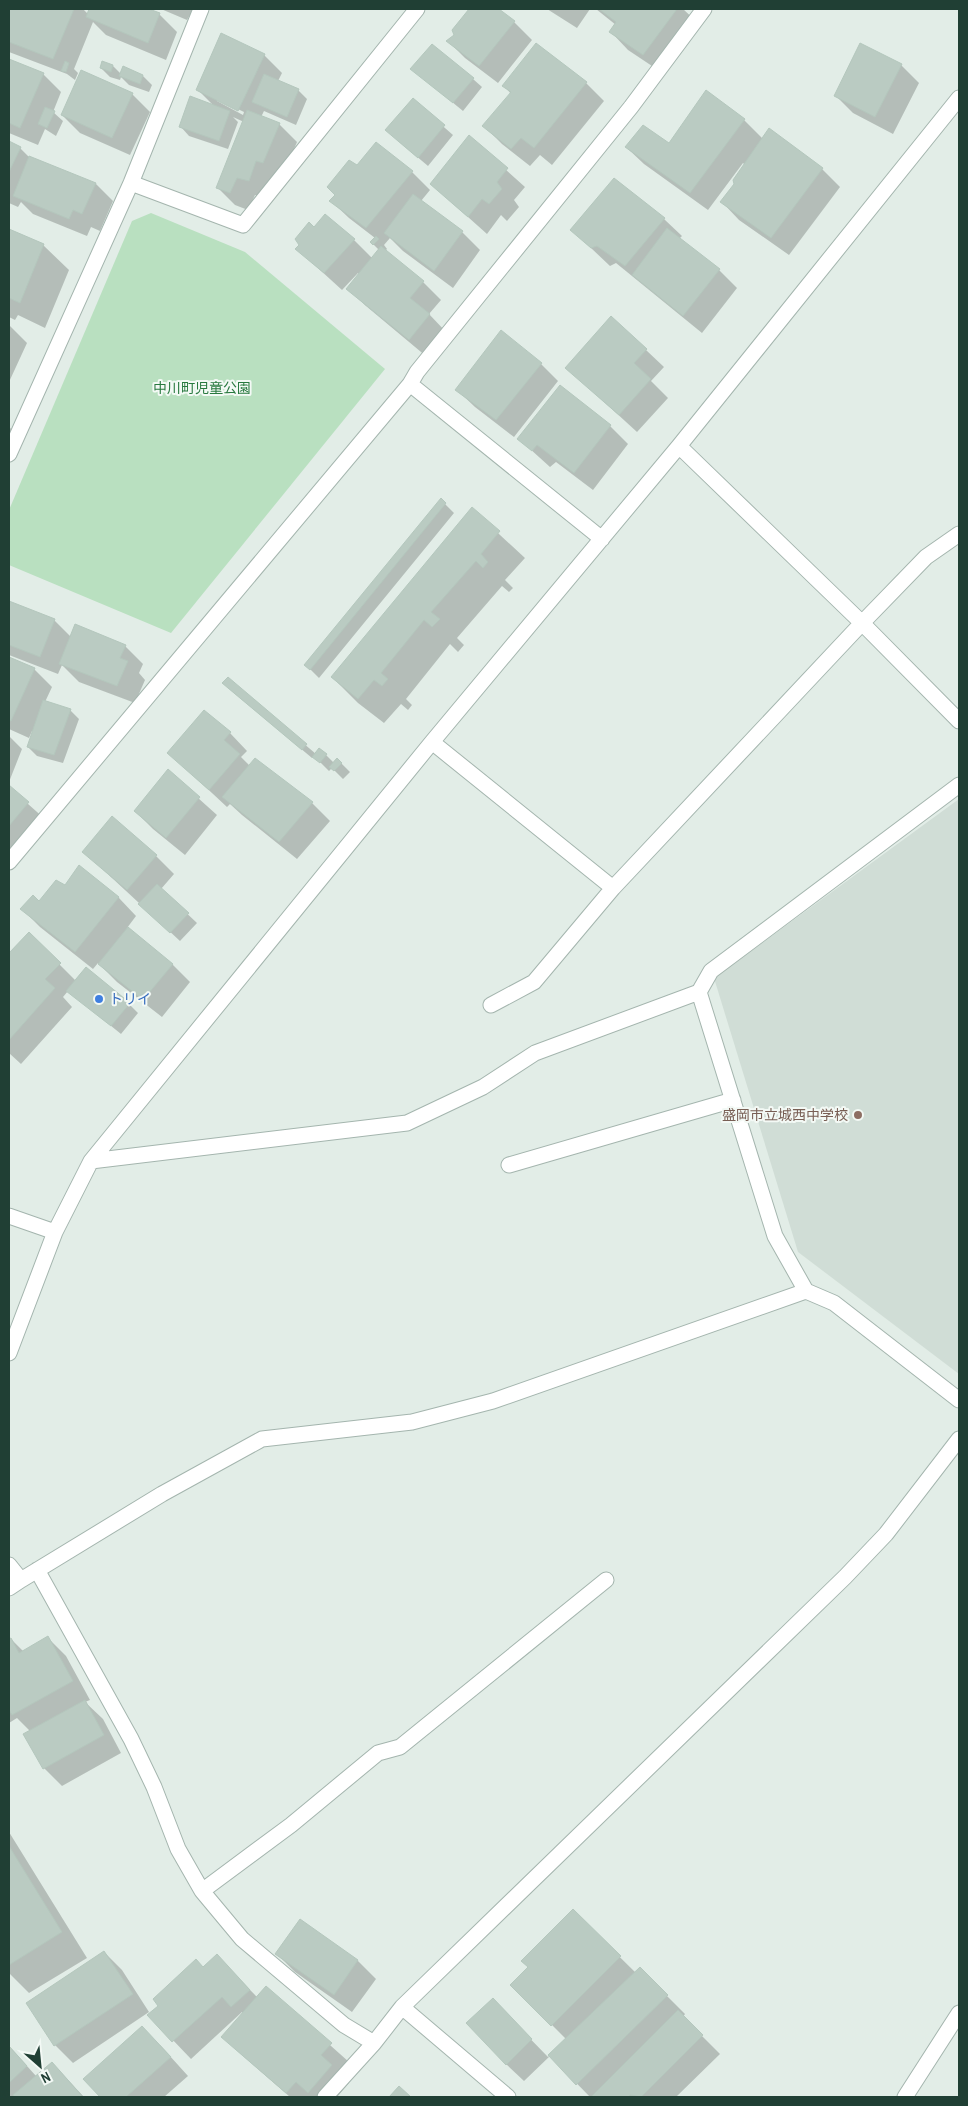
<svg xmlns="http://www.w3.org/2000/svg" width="968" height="2106" font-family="'Archivo Narrow','Noto Sans JP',sans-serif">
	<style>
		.built { fill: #d0ddd6 }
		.green { fill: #b9e0c0 }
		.shadow { fill: #0003; fill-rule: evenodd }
		.building { fill: #bacbc2; stroke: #b4c7bd }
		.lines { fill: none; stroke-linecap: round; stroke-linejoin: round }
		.minor-casing { stroke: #a4b5ae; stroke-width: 17 }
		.minor { stroke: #fff; stroke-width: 15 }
		.shop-dot { fill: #3f7fe0; stroke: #f3f9f5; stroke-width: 2 }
		.education-dot { fill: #8d6e63; stroke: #f3f9f5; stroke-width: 2 }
		.labels { text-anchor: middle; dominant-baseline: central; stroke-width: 4; stroke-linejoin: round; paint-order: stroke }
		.park-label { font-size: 14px; fill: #28793f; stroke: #f3f9f5 }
		.shop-label { font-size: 14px; fill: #366cbe; stroke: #f3f9f5; text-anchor: start }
		.education-label { font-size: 14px; fill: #785e54; stroke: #f3f9f5; text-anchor: end }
	</style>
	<rect width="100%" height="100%" fill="#e2ede7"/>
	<path class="built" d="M959,799V1374L798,1252L714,978Z"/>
	<path class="green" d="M151,213L245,252L385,369L171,633L9,565V510L132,221Z"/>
	<path class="shadow" d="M9,9H83L89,15L91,9H146L159,14L177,32L166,60L106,35L93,22L74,69L78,73L75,80L67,74L9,52Z
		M161,9H193L187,20Z
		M470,9H497L514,22L532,40L498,83L465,58L448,41L456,35L454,30Z
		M547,9H590L577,28Z
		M596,9H683L698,23L661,72L628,50L611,32L616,25Z
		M264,55L282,73L278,81L298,90L307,99L296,125L264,111L261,117L279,124L297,142L281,180L267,198L255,195L248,210L235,205L217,187L244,122L233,117L238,122L228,149L189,136L181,127L216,108L197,89ZM217,99L244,112L243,115L217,101Z
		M9,60L43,74L61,92L53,112L63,121L56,136L45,129L38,145L9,133Z
		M103,63L113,66L121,74L123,68L143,76L152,85L149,92L129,85L121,77L120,80L110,77L101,68Z
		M901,65L919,83L893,134L853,113L835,95Z
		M412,69L473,79L482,87L463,111Z
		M586,83L604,101L552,165L540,155L530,166L502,144L484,126L511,94L504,86Z
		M132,94L150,112L130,155L80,133L62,115Z
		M413,100L453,135L428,166L396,139Z
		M744,120L763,139L769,130L822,169L840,187L789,255L739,220L722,202L735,184L745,165L743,163L708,210L644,164L626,147L669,145Z
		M469,137L525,187L514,200L519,207L507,221L501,215L487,234L431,184Z
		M9,143L20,148L29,157L96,184L113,201L100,231L91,227L87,236L33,214L21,202L18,207L9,203Z
		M357,167L412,172L430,190L421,201L462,232L480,250L453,288L403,251L390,238L384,245L387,249L385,251L423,282L441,300L429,314L447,333L427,357L366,306L348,289L360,274L358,273L342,290L297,249L314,229L354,240L373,259L379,250L371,242L375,238L349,218L331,201Z
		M664,219L682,236L679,239L719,270L737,288L702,333L616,263L610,266L572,230Z
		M9,230L43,245L69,270L45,328L18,315L15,320L9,317Z
		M9,325L27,343L9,382Z
		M646,350L664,367L651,381L668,398L637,432L567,368Z
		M541,364L558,381L514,437L475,407L457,390Z
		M610,426L628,444L593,490L556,462L550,467L519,439Z
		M9,427L19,436L9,459Z
		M445,504L454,513L319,678L306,665Z
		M472,509L525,558L505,580L513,588L509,592L502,586L457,638L464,645L458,652L450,644L406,699L412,705L408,710L401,704L384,723L358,703L332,677Z
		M9,602L54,620L71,637L125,646L143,664L139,673L145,680L135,703L79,682L62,665L58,674L9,655Z
		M9,658L34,669L52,687L45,702L70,710L79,719L63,763L37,756L28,747L34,731H32L29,738L9,729Z
		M228,679L316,754L326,755L334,763L337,759L350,772L343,779L332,768L329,771L314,756L312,758L233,692L224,683Z
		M230,733L247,751L241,757L250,766L312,803L330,821L297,859L242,815L230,804L227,807L169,753Z
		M9,736L22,749L9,782Z
		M168,771L217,815L185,855L153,829L135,811Z
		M9,787L46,820L9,865Z
		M84,852L156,856L174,874L161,889L197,923L180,941Z
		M80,867L119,898L136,916L127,928L172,964L190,982L162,1017L117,982L98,963L93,969L40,927L22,909L39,903L65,887Z
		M29,934L76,981L129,1004L138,1013L121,1034L68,991L63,997L72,1007L21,1064L9,1053V955Z
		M48,1638L66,1656L90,1700L85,1702L103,1719L121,1753L62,1786L44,1768L30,1731L17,1718L9,1723V1641L11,1639L24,1652Z
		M9,1832L87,1958L29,1993L9,1973Z
		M573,1911L636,1973L640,1969L685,2014L683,2017L720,2054L676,2097H590L550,2056L524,2081L506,2064L510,2018L548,2057L566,2039L512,1985L529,1967Z
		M300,1921L358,1961L376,1979L352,2012L295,1972L277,1954Z
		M104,1952L122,1970L149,2012L73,2063L55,2045Z
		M217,1956L257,1997L266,1988L349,2062L339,2073L349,2083L337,2097H290L241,2054L223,2037L243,2013L242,2012L191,2059L149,2015Z
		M160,2045L188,2076L164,2097H102L85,2079Z
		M9,2046L36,2076L52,2063L84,2097H9Z"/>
	<path class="building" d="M9,9H74L53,59L9,42Z
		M89,9H149L160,13L148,43L86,17Z
		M469,9H499L515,21L479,66L446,41L454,35L452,30Z
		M599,9H677L643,55L609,32L616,22Z
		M221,33L265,54L238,111L196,90Z
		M536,43L587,82L534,148L521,138L511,149L482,126L511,92L502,86Z
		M860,43L902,64L875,117L834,96Z
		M432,44L474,78L453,103L410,69Z
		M9,59L44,73L20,128L9,123Z
		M65,61L69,63L66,72L61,71Z
		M102,61L113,65L111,72L100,68Z
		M123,66L143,75L140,84L119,76Z
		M81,70L133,93L112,138L61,115Z
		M264,74L299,89L287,117L252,102Z
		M706,90L745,119L690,193L625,147L643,125L669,143Z
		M190,96L230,111L219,141L179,127Z
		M413,98L445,125L418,158L385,130Z
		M45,107L55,111L47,128L38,124Z
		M247,110L280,123L263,163L256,161L249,181L237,178L230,193L216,188Z
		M769,128L823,168L771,238L720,202L734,184L733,180Z
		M469,135L508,168L497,182L502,189L489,204L482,199L468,217L430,184Z
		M9,141L21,147L9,172Z
		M376,142L413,171L366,228L329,201L335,195L327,187L349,160L357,165Z
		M29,156L96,183L82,214L73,210L69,219L13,196Z
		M614,178L665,218L625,266L597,246L591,248L570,230Z
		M413,194L463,231L434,271L384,233Z
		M325,214L355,239L324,273L295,249L299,245L295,239L309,222L314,227Z
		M667,228L720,269L683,316L632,275Z
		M9,229L44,244L20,303L9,298Z
		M376,236L379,239L373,245L370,242Z
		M381,246L424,281L410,298L430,314L409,340L346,289Z
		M611,316L647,349L634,363L651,379L619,415L565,368Z
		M501,330L542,363L496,420L455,390Z
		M560,385L611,425L574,473L537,445L532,451L517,439Z
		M441,498L446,503L310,670L304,665Z
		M472,507L500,531L481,554L488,562L483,568L476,561L431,612L440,619L432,627L424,620L381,673L388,679L382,686L374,680L358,699L331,677Z
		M9,601L55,619L40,657L9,645Z
		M75,624L126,645L120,658L128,661L117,686L59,664Z
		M9,657L35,668L11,721L9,720Z
		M228,677L307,744L302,750L222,683Z
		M43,700L71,709L54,755L27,747Z
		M204,710L231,732L224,740L240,754L209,790L167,753Z
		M319,748L327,754L320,763L312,757Z
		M255,758L313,802L279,842L222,797Z
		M337,758L342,763L334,771L329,767Z
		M168,769L200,797L166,838L134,811Z
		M9,785L29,802L9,826Z
		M112,816L157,855L127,890L82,852Z
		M79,865L119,897L75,952L20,909L33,895L39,901L56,880L65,885Z
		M157,884L189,913L170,933L138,904Z
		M128,927L173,964L143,1000L98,964Z
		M29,932L61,963L45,979L55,988L9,1040V953Z
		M86,967L130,1003L111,1026L66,991Z
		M48,1636L73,1681L12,1715L9,1710V1639L11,1638L19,1653Z
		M85,1700L104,1735L43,1769L23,1734Z
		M9,1846L62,1932L9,1965Z
		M573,1909L621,1956L551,2026L510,1985L528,1967L521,1961Z
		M300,1919L358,1960L334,1995L275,1954Z
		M104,1951L133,1994L54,2046L26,2003Z
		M217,1954L250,1990L231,2007L222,1997L172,2042L147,2015L158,2006L153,1999L196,1959L203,1967Z
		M640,1967L668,1995L576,2085L548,2055Z
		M266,1986L332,2043L321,2055L332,2065L308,2093L296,2082L286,2093L221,2037Z
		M493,1998L532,2039L506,2065L466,2023Z
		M678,2010L703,2035L641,2097L630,2095L628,2097H591Z
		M142,2026L171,2057L126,2097H100L83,2079Z
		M9,2046L27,2066L9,2083Z
		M52,2062L83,2097H15L13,2095Z
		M399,2086L411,2097H389Z"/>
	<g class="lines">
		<g class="minor-casing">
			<path id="minor" d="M131,183L243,225L417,9
				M410,384L602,539
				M679,446L862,623L959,721
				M9,454L131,183L201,9
				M432,742L613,888
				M9,862L410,384L417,372L631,107L704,9
				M699,992L711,971L959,785
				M491,1005L534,982L613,888L862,623L926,557L959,534
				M91,1161L407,1123L483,1087L535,1053L699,992L775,1236L806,1291L834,1303L959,1400
				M509,1165L733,1100
				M9,1216L55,1232
				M9,1353L55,1232L91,1161L432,742L679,446L959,98
				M9,1565L21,1580L162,1494L262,1439L412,1422L493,1401L806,1291
				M37,1570L131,1739L154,1787L178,1849L202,1891L291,1825L378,1753L400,1747L606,1580
				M9,1588L21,1580
				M202,1891L242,1939L344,2025L374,2043
				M402,2007L845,1577L886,1534L959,1439
				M325,2097L374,2043L402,2007L508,2097
				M905,2097L959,2013"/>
		</g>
		<use href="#minor" class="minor"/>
	</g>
	<circle class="shop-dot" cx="99" cy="999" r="5"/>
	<circle class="education-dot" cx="858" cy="1115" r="5"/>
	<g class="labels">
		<g class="park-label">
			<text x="202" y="388">中川町児童公園</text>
		</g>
		<g class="shop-label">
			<text x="109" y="999">トリイ</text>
		</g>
		<g class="education-label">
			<text x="848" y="1115">盛岡市立城西中学校</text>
		</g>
	</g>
	<rect width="968" height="2106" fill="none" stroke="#203f34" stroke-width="20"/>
	<g transform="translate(40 2066) rotate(153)" stroke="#f3f9f5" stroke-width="4" paint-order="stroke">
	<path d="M0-4L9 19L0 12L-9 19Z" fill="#203f34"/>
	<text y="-8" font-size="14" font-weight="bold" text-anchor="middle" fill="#203f34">N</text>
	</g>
</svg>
